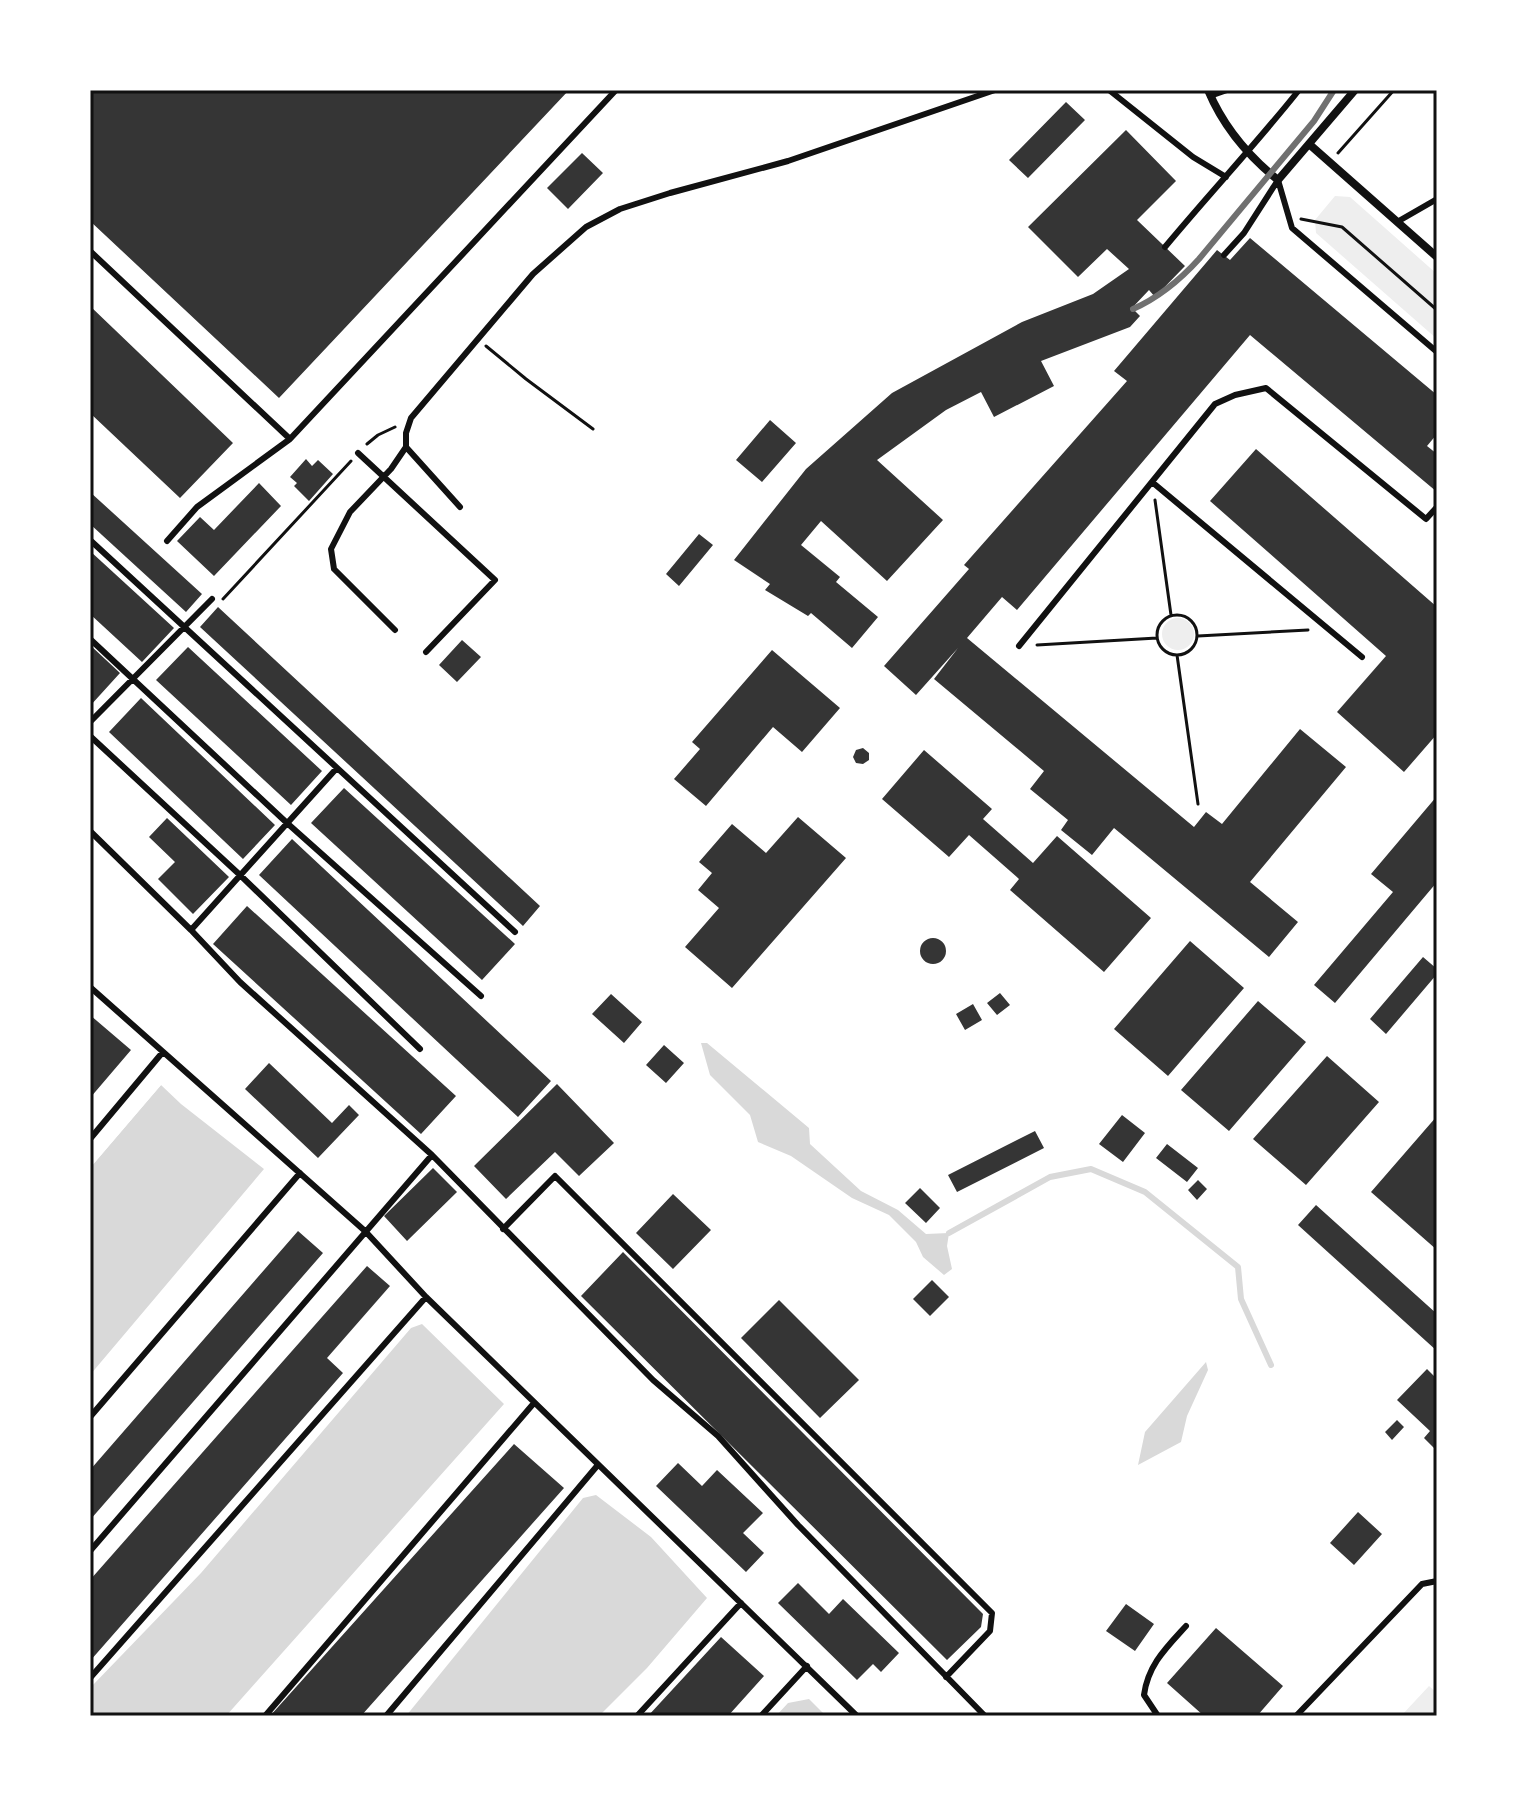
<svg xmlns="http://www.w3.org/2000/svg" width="1527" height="1806" font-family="'Source Sans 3',sans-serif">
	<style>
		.green { fill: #eee }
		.water { fill: #d9d9d9 }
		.pier { fill: #fff }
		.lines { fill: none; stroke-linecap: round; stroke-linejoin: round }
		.stream { stroke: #d9d9d9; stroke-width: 6 }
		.building { fill: #353535 }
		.path { stroke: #111; stroke-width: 3 }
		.service { stroke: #111; stroke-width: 6 }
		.minor { stroke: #111; stroke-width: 8 }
		.rail { stroke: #707070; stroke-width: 6 }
		.neatline { fill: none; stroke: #111; stroke-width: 3 }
	</style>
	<rect width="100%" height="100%" fill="#fff"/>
	<path class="green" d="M1335,196L1350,197L1437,274V339L1316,233L1315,220Z
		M1162 634a16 16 0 1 1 32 0a16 16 0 1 1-32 0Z
		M1429,1686L1437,1693V1716H1401Z"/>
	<path class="water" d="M701,1043H707L809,1128L810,1144L861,1191L898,1210L926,1234L949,1233L947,1246L952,1269L944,1275L923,1257L916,1242L889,1215L852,1198L791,1156L758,1142L750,1115L710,1075Z
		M161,1085L181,1104L264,1169L90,1375V1168Z
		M422,1324L504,1404L226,1716H90V1688L201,1573L411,1328Z
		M1206,1362L1208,1370L1187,1416L1181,1442L1138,1465L1145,1432Z
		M596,1495L651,1537L707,1598L647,1668L599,1716H406L583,1498Z
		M809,1699L826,1716H776L788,1703Z"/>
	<path class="pier" d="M158,1082L161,1085L90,1168V1162Z"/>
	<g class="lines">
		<path class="stream" d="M949,1233L1050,1177L1091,1169L1145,1192L1238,1267L1241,1299L1271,1365"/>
	</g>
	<path class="building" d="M90,90H569L279,398L90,221Z
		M1066,102L1085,120L1028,178L1009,160Z
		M1126,130L1176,181L1137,220L1185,266L1155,297L1149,290L1132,308L1140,316L1130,327L1041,361L1054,386L994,417L981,392L946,410L877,460L943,520L887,581L821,521L801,545L840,577L836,582L878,617L852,648L811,613L808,616L765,590L770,584L734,560L806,469L892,393L1022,322L1093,294L1129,269L1107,249L1078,277L1028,227Z
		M582,153L603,173L568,209L547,188Z
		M1250,238L1437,395V434L1427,446L1437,454V492L1250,335L1017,610L1002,597L967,638L1194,827L1206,812L1222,824L1300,729L1346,767L1250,882L1298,922L1269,957L1114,828L1092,855L1061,830L1068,820L1030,789L1044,771L934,679L958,648L916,695L884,666L969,569L964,565L1127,381L1114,371L1217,250L1230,260Z
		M90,306L233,443L180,498L90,413Z
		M770,420L796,443L762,482L736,460Z
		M1256,449L1437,607V734L1404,772L1337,712L1386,656L1210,501Z
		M306,459L312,466L318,460L333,474L309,501L294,486L297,483L290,477Z
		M259,483L281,506L214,576L177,541L200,517L214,530Z
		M90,492L202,594L186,612L90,524Z
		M699,534L713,545L679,586L666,574Z
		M90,551L174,628L142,662L90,614Z
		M218,607L540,906L523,926L200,627Z
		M462,640L481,657L457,682L439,665Z
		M90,645L120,673L90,706Z
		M188,647L322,771L291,805L156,680Z
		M772,650L840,708L802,752L773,727L706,806L674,779L700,749L692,742Z
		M141,698L275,825L243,859L109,732Z
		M863,748L869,753V760L863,764L856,763L853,757L856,750Z
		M924,750L992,809L983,819L1033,863L1057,836L1151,918L1104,972L1010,890L1019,879L969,835L949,857L882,799Z
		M344,788L515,944L482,980L311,823Z
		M1437,796V882L1335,1003L1314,985L1393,892L1371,874Z
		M798,817L846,858L732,988L685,947L719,908L698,890L712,873L699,862L732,824L766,853Z
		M167,818L229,877L193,914L158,879L175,862L149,837Z
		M292,839L551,1081L518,1117L259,875Z
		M247,906L456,1096L421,1134L213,944Z
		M920 951a13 13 0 1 1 26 0a13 13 0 1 1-26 0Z
		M1190,941L1244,988L1168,1076L1114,1029Z
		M1423,957L1437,969V974L1386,1034L1370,1019Z
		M1000,993L1010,1005L997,1015L987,1003Z
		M611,994L642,1022L624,1043L592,1014Z
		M1258,1001L1306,1042L1229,1131L1181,1090Z
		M973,1004L982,1020L965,1030L956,1014Z
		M90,1015L131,1050L90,1098Z
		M664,1045L684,1063L666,1083L646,1065Z
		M1327,1056L1379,1102L1306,1185L1253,1139Z
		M269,1063L332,1123L349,1105L359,1115L318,1158L245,1089Z
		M557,1084L614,1143L579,1176L555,1152L506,1199L474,1166Z
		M1122,1115L1145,1133L1123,1162L1099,1144Z
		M1437,1116V1250L1371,1192Z
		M1035,1131L1044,1148L957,1192L948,1175Z
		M1167,1144L1198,1168L1187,1182L1156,1158Z
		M433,1168L457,1192L407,1241L384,1216Z
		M1198,1180L1207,1189L1197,1200L1188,1190Z
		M920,1188L940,1208L926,1223L905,1203Z
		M673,1194L711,1230L673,1269L636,1233Z
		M1316,1205L1437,1314V1351L1298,1225Z
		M298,1231L323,1253L90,1520V1470Z
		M623,1252L983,1614L981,1627L947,1660L581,1296Z
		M367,1266L390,1286L327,1358L343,1373L90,1661V1580Z
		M932,1280L949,1297L930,1316L913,1299Z
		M779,1300L859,1380L820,1418L741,1338Z
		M1427,1369L1437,1379L1435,1449L1424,1438L1430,1431L1397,1400Z
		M1397,1420L1404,1427L1392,1440L1385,1432Z
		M514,1444L564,1488L361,1716H270Z
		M678,1463L702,1486L717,1470L763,1513L743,1533L764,1553L746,1572L656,1486Z
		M1358,1512L1382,1534L1354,1565L1330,1543Z
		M798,1583L829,1614L843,1599L899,1653L881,1672L873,1664L857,1680L778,1603Z
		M1126,1604L1154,1624L1135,1651L1106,1631Z
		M1216,1628L1283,1686L1257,1716H1204L1167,1683Z
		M721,1637L764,1676L728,1716H648Z"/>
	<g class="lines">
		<path class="path" d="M1338,153L1394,90
			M1301,219L1342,227L1437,310
			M486,346L526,379L593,429
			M367,444L378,435L395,427
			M1155,500L1171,615
			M223,599L351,461
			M1157 635a20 20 0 1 1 40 0a20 20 0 1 1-40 0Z
			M1198,636L1308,630
			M1037,645L1157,638
			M1177,655L1198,804"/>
		<path class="service" d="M1109,90L1193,157L1226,177
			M1210,96L1227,90
			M1278,180L1292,228L1437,352
			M1397,222L1437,199
			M1165,247C1209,194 1256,144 1299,90
			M90,251L290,439
			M1224,255L1244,233L1278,180
			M358,453L495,580L426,652
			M1152,482L1362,657
			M460,507L406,447V433L411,418L533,274L586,227L620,209L670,193L788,161L995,90
			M90,540L515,932
			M167,541L197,507L290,439L616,90
			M395,630L334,569L331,549L350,512L391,469L406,447
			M90,639L287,823L481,996
			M1019,646L1215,404L1235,395L1266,388L1426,519L1437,507
			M90,722L212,599
			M90,736L240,875L420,1049
			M90,831L191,930L240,982L432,1155L653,1380L718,1436L798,1525L985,1716
			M191,930L336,769
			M90,987L365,1231L426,1297L857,1716
			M90,1139L162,1053
			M503,1229L555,1176L992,1613L990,1631L946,1677
			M90,1417L300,1173
			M90,1551L432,1155
			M90,1678L426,1297
			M265,1716L534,1403
			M386,1716L597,1466
			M637,1716L741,1603
			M761,1716L807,1666
			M1158,1716L1144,1695C1148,1665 1166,1648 1186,1626
			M1296,1716L1422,1584L1437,1581"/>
		<path class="minor" d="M1208,90C1223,126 1247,155 1278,180L1355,90
			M1309,144L1437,257"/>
		<path class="rail" d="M1133,309C1160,297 1180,280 1199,259L1314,121L1334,90"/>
	</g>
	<rect width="1527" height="1806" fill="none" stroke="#ffffff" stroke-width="184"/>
	<rect x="92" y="92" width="1343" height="1622" class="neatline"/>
</svg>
